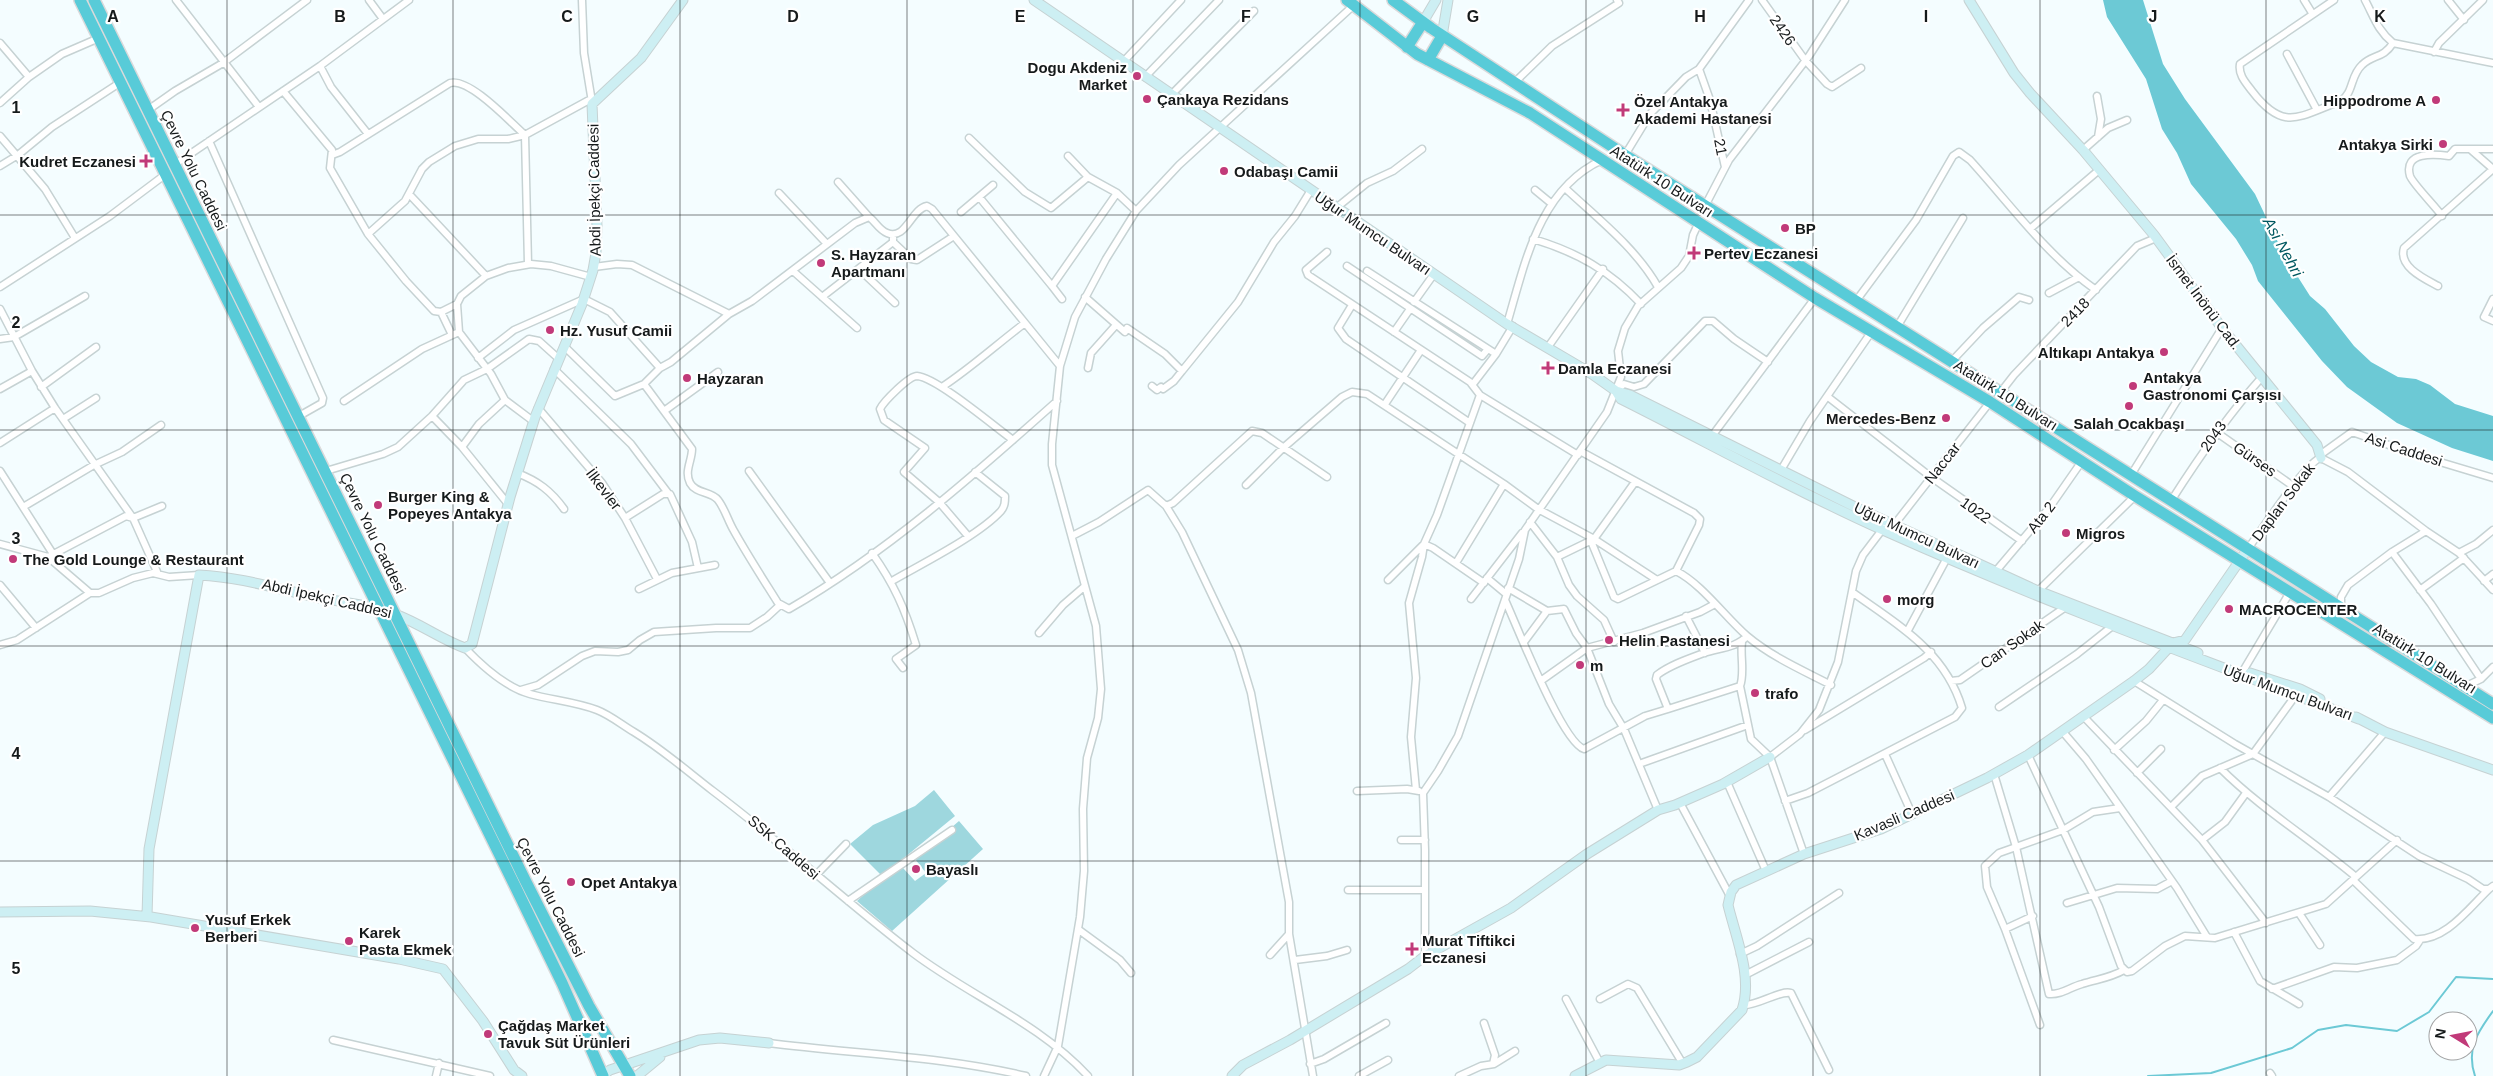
<svg xmlns="http://www.w3.org/2000/svg" width="2493" height="1076" font-family="Arial,sans-serif">
	<style>
		.green { fill: #9ed7de }
		.forest { fill: #6cc9d5 }
		.lines { fill: none; stroke-linecap: round; stroke-linejoin: round }
		.stream { stroke: #6cc9d5; stroke-width: 2 }
		.street-casing { stroke: #c6d2d3; stroke-width: 9 }
		.secondary-casing { stroke: #c6d2d3; stroke-width: 11 }
		.highway-casing { stroke: #dadadb; stroke-width: 14 }
		.street { stroke: #fff; stroke-width: 6 }
		.secondary { stroke: #cdeff3; stroke-width: 9 }
		.highway { stroke: #58cbd8; stroke-width: 11 }
		.grid { fill: none; stroke: #161a1b; stroke-width: 1; stroke-opacity: 0.55 }
		.poi-dot { fill: #c13a79; stroke: #fff; stroke-width: 2 }
		.labels { text-anchor: middle; dominant-baseline: central; stroke-width: 4.5; stroke-linejoin: round; paint-order: stroke }
		.street-label { font-size: 15px; fill: #161a1b; stroke: #fff }
		.poi-label { font-size: 15px; font-weight: bold; fill: #161a1b; stroke: #fff; text-anchor: start }
		.water-label { font-size: 16px; font-style: italic; fill: #005860; stroke: #fff }
		.grid-label { font-size: 16px; text-anchor: middle; font-weight: bold; fill: #161a1b; stroke: #fff; stroke-width: 4.5; stroke-linejoin: round; paint-order: stroke }
	</style>
	<rect width="100%" height="100%" fill="#f4fdff"/>
	<path class="green" d="M934,790L955,816L882,876L850,844L873,825L915,806Z
		M959,821L983,849L892,931L857,901L868,891L903,868L915,881L926,873L915,859Z"/>
	<path class="forest" d="M2103,0H2143L2163,64L2185,99L2255,194L2284,255L2310,296L2325,309L2354,346L2371,362L2398,377L2416,379L2430,385L2455,404L2493,416V461L2452,448L2397,423L2347,387L2322,361L2258,281L2252,265L2236,239L2191,184L2177,153L2162,129L2146,79L2107,17Z"/>
	<g class="lines">
		<path class="stream" d="M2148,1076L2211,1073L2292,1048L2318,1030L2346,1025L2397,1031L2429,1012L2456,977L2493,979
			M2475,1076C2466,1049 2477,1033 2493,1011"/>
		<g class="street-casing">
			<path id="street" d="M176,0L259,107
				M369,0L383,19
				M582,0L584,53L592,102
				M1762,0L1805,60L1827,84L1832,87L1861,68
				M2304,0L2312,13
				M2334,0L2240,64C2238,75 2246,83 2252,91C2284,133 2299,116 2341,101C2354,92 2350,76 2362,65C2373,54 2383,59 2393,43
				M2365,0C2374,17 2378,31 2393,43L2493,63
				M2448,0L2464,20
				M0,43L29,77
				M2434,52L2439,43L2483,0
				M2287,54L2317,110
				M1123,62L1181,0
				M320,66L331,87L368,134
				M1699,69L1710,100L1725,167
				M1145,77L1219,0
				M1514,83L1552,46L1619,3L1617,0
				M283,91L332,150L330,168L368,234L405,201L422,169L429,162L455,146L478,139H508L525,135L591,99
				M1171,95L1254,11
				M2097,96L2101,119L2098,137
				M0,103L29,77L62,54L99,38
				M148,110L175,91L223,63L307,0
				M0,136L45,189L75,238
				M969,138L1025,192L1051,208L1088,177L1117,193L1136,211
				M209,141L323,398L322,403L299,416
				M2470,149H2493
				M2083,150L2108,128L2127,120
				M332,155L340,152L450,83C470,78 510,122 525,135L528,264
				M1625,155L1650,114L1686,77L1699,69L1749,0
				M1068,156L1088,177
				M174,165L320,66L409,0
				M0,166L18,155L52,127L121,82
				M838,182L869,217
				M1565,188C1597,218 1636,248 1658,287
				M1535,190L1552,204
				M779,193L827,244
				M409,194L486,276
				M980,198L1052,286L1117,193
				M1705,206L1729,160L1809,56L1845,0
				M1336,208L1367,183L1393,171L1422,149
				M961,212L993,185
				M2442,216C2436,207 2413,184 2410,176C2403,151 2435,154 2449,156L2455,149H2470L2493,169
				M2031,228L2099,170
				M368,234L406,281L434,311L441,312L457,304
				M1533,239C1577,252 1610,271 1641,304
				M893,242L911,259L917,260L954,236
				M1327,252L1306,270L1308,275L1470,382L1480,395L1437,515L1424,544L1422,557L1409,603L1416,678L1411,737L1416,790
				M1347,266L1482,356L1488,349
				M594,267L617,264L632,265L729,314L752,301L855,223L869,217C875,221 879,230 887,233C906,241 911,209 927,206L932,209L1025,323
				M859,269L895,303
				M793,271L857,328
				M1367,271L1496,354
				M1052,286L1062,299
				M2438,286C2425,279 2398,267 2404,248L2493,169
				M0,287L110,216L166,174
				M2049,293L2079,277
				M822,297L893,242V235
				M1085,297L1125,332L1127,328L1165,354L1182,371L1238,302L1274,242L1295,216L1311,190
				M2493,299L2484,317L2493,321
				M1856,301L1916,220L1953,156L1959,152L1970,160C2010,204 2047,256 2096,290
				M1414,302L1434,274
				M1352,305L1338,328L1346,339L1470,423
				M0,309L32,371L55,408L133,518L158,574
				M441,312L452,335
				M1507,324C1525,263 1539,189 1602,160
				M1897,327L1963,218
				M1394,332L1410,309
				M0,339L14,337L85,296
				M564,346L615,396L644,384L660,368L671,362L729,314
				M1548,347L1603,269
				M478,358L514,330L584,299L610,312L660,368
				M1951,362L1983,328L2019,297L2029,300
				M1088,368L1091,353L1116,325
				M554,369L631,444L668,493
				M644,384L692,449C692,461 684,471 690,483C696,494 711,491 718,500C725,509 728,521 734,531C748,556 763,579 778,603L789,609C886,553 973,476 1057,401
				M1473,384L1496,354L1513,326
				M1152,386L1157,390L1161,387L1163,389L1174,381L1182,371
				M41,387L96,347
				M942,387C971,368 997,344 1025,323L1060,366
				M0,389L32,371
				M1617,390L1624,384L1634,387L1644,384L1705,321H1713L1734,339L1768,362
				M2000,393L2014,375L2137,246L2156,238
				M1480,395L1578,455
				M1828,397L1931,477L2022,541
				M505,400L479,424L462,447L508,504
				M344,401L422,349L459,332
				M1385,404L1421,350
				M538,408L602,483L625,518L657,579
				M664,411L718,372
				M432,416L463,448
				M63,419L96,398
				M533,421L505,400L491,374L459,332L457,304L461,296L486,276L508,268L531,264L551,266L591,277
				M2216,432L2293,486
				M1712,436L1815,298
				M0,443L55,408
				M1580,451L1694,513L1700,519L1699,525L1676,571C1702,584 1725,617 1747,636C1772,657 1802,670 1831,685
				M2320,455L2352,432L2420,456L2493,478
				M1781,470L1810,421L1872,331
				M0,471L53,554
				M326,471L383,454L398,447L432,416L464,380L487,369L529,339L539,341L559,359
				M749,471L830,583
				M517,473C538,481 551,491 564,509
				M2131,475L2222,328
				M1246,485L1283,448L1342,397L1352,392L1367,394L1504,484L1538,509L1594,539L1657,580
				M2171,501C2199,457 2227,416 2262,377
				M1166,506L1173,503L1252,431L1262,433L1327,477
				M23,507L94,465L122,452L161,425
				M625,518L663,494H670L692,542L698,568
				M1530,522L1557,557L1569,585L1577,596L1604,620L1614,642
				M1894,525L1990,402
				M968,536L939,502L904,472L925,448L884,420L880,409C884,401 909,376 917,376C936,377 995,427 1013,440
				M1072,536L1099,522L1148,490L1166,506L1182,532L1238,650L1251,693L1289,902V934L1313,1076
				M1591,541L1614,597L1618,599L1676,571
				M0,544L48,557L90,593H99L133,578L153,573L169,577L199,575
				M2247,550C2259,534 2308,459 2321,458L2348,472L2426,531L2459,553L2493,590
				M2392,552L2426,531
				M872,553C894,584 905,609 916,645L896,659L903,668
				M2459,553L2476,544L2493,530
				M48,557L126,516L133,518L162,506
				M1557,557L1594,539L1635,482
				M1456,563L1504,484
				M1996,571L2050,507L2082,461
				M1487,578L1505,593
				M1388,580L1424,544L1433,548L1484,583
				M892,581C923,563 978,536 1001,511C1005,506 1005,502 1005,496L975,472
				M2484,581L2493,574
				M0,585L36,628
				M1508,588L1547,611L1564,609L1576,633L1587,648L1609,704L1624,729L1658,810
				M639,589L672,573L715,565
				M2420,590L2464,558
				M2038,591L2135,496
				M1471,599L1522,533
				M1505,600C1517,626 1562,742 1584,749L1645,716L1668,709L1656,679L1657,675C1670,665 1688,659 1704,653C1718,648 1737,648 1747,636
				M2341,609V597L2348,585L2392,552L2431,604L2481,679
				M1686,616L1705,653
				M1907,632L1948,556
				M1039,633L1063,605L1085,586
				M1524,642L1547,611
				M0,645L17,640L90,593
				M465,648C483,667 505,687 530,694C552,700 576,702 597,710C610,715 622,725 634,732C662,749 687,771 713,791C782,843 845,901 913,953C970,996 1039,1023 1088,1076
				M2243,671L2290,592
				M1542,680L1587,648L1643,633L1700,612L1715,604
				M1951,681L1960,680L2067,606
				M2134,681L2235,744L2329,797L2419,856L2468,879L2483,889H2489L2493,886
				M1740,686L1751,739L1770,757L1804,854
				M2464,687L2481,679L2493,667
				M521,690L538,685L582,656L595,651L618,652L628,650L640,640L654,632L716,628H750L767,617L780,605
				M1999,707L2077,654L2115,624
				M1668,709L1740,686C1745,673 1740,656 1742,642
				M2084,717L2202,840L2266,923
				M1805,730L1924,658L1931,652
				M2063,732L2086,759L2177,888L2207,937
				M2114,750L2146,721L2163,700
				M1885,754L1912,814
				M2028,755L2099,907L2121,966L2127,972L2132,971L2165,946L2185,936L2215,938L2326,904L2397,840
				M1770,757L1800,734L1819,710L1838,662L1856,571L1863,555L1888,522
				M1639,764L1748,725
				M2220,768C2261,809 2312,840 2356,877
				M2137,773L2161,749
				M1994,774L2016,847L1999,853L1985,866L1987,887L2005,929
				M1727,782L1766,871
				M1357,791L1407,789L1419,791
				M2329,797L2385,732
				M1785,801L1808,793L1955,717L1962,708C1945,651 1898,625 1852,592
				M1680,803L1730,896
				M2171,807L2202,776L2253,754L2298,692
				M2120,808L2093,812L2063,830L2016,847L2049,994C2062,995 2070,987 2082,984C2098,979 2110,978 2124,970
				M1401,840H1425
				M2202,840L2225,822L2246,793
				M816,875L846,844
				M2353,880L2414,939C2445,942 2469,908 2489,889
				M1348,890H1425
				M848,901L952,830
				M2067,903L2117,888L2157,889L2172,881
				M2299,913L2320,945
				M2033,916L2005,929L2040,1025
				M1079,930L1120,960L1131,973
				M2234,932L2260,981L2299,1004
				M1740,954L1757,946L1839,893
				M1270,955L1289,934
				M1425,956V850L1423,793L1438,771L1458,736L1519,559L1525,530L1607,412L1621,377L1618,351L1625,328L1638,306L1681,268L1689,256L1693,235L1699,222
				M1295,960L1327,956L1347,950
				M1745,975L1809,942
				M2272,989L2334,967L2357,968L2397,960L2416,946L2420,940
				M1566,999L1600,1063
				M1600,999L1628,984L1637,988L1683,1064
				M1744,1005C1759,1005 1780,990 1791,993L1829,1070
				M1484,1023L1495,1055L1493,1064
				M333,1040L490,1076
				M769,1043C855,1054 941,1056 1026,1076
				M1310,1064L1324,1059L1386,1023
				M2270,1073L2272,1076
				M436,1076L439,1063
				M1044,1076L1058,1046L1080,917L1084,871L1083,809L1087,758L1098,718L1101,689L1096,626L1052,465V444L1060,366L1075,317L1106,259L1136,211L1179,165L1354,5
				M1359,1076L1388,1060
				M1459,1076L1481,1066L1494,1064L1515,1051"/>
		</g>
		<g class="secondary-casing">
			<path id="secondary" d="M1034,0L1507,324L1592,374L1616,391L1621,399C1709,443 1795,491 1885,531C2041,601 2200,659 2359,719
				M1969,0L2014,73L2030,93L2083,150L2154,235L2222,328L2317,445L2321,458
				M1423,22L1436,0
				M1442,36L1448,0
				M1616,391L1630,395L1853,506L2038,591L2198,653
				M2250,673L2300,689L2320,699
				M2356,717L2385,732L2493,770
				M0,912L90,911L151,917L399,959L443,969L483,1021L514,1070L522,1076
				M147,916L149,849L199,575C239,577 275,588 315,597C342,602 371,605 397,615C421,624 442,640 465,648L472,644L510,497L535,417L582,304L593,270L596,253L597,226L592,104L641,58L683,0
				M601,1076L610,1070L699,1040L720,1038L769,1043
				M637,1076L660,1057
				M1232,1076L1243,1065L1290,1040L1408,969L1425,956L1511,908L1587,854L1658,810L1675,805L1723,784L1770,757
				M1575,1076L1606,1060L1679,1065L1687,1062L1697,1057L1742,1010C1753,977 1736,938 1728,905L1731,892L1736,885L1804,854L1881,829L1987,778L2028,755L2134,681L2149,669L2173,643L2185,640L2247,550"/>
		</g>
		<g class="highway-casing">
			<path id="highway" d="M80,0L514,884L562,983L603,1076
				M94,0L525,880L589,1006L630,1076
				M1347,0L1417,54L1530,113L1815,298L1990,402L2135,496L2493,718
				M1393,0L1431,28L1625,155L2493,704
				M1407,47L1423,22
				M1428,60L1442,36"/>
		</g>
		<use href="#street" class="street"/>
		<use href="#secondary" class="secondary"/>
		<use href="#highway" class="highway"/>
	</g>
	<path class="grid" d="M227,0V1076M453,0V1076M680,0V1076M907,0V1076M1133,0V1076M1360,0V1076M1586,0V1076M1813,0V1076M2040,0V1076M2266,0V1076M0,215H2493M0,430H2493M0,646H2493M0,861H2493"/>
	<g class="poi-dot">
		<circle cx="1137" cy="76" r="5"/>
		<circle cx="1147" cy="99" r="5"/>
		<circle cx="2436" cy="100" r="5"/>
		<path d="M1620.5 102.5h5v5h5v5h-5v5h-5v-5h-5v-5h5z"/>
		<circle cx="2443" cy="144" r="5"/>
		<path d="M143.5 153.5h5v5h5v5h-5v5h-5v-5h-5v-5h5z"/>
		<circle cx="1224" cy="171" r="5"/>
		<circle cx="1785" cy="228" r="5"/>
		<path d="M1691.5 245.5h5v5h5v5h-5v5h-5v-5h-5v-5h5z"/>
		<circle cx="821" cy="263" r="5"/>
		<circle cx="550" cy="330" r="5"/>
		<circle cx="2164" cy="352" r="5"/>
		<path d="M1545.5 360.5h5v5h5v5h-5v5h-5v-5h-5v-5h5z"/>
		<circle cx="687" cy="378" r="5"/>
		<circle cx="2133" cy="386" r="5"/>
		<circle cx="2129" cy="406" r="5"/>
		<circle cx="1946" cy="418" r="5"/>
		<circle cx="378" cy="505" r="5"/>
		<circle cx="2066" cy="533" r="5"/>
		<circle cx="13" cy="559" r="5"/>
		<circle cx="1887" cy="599" r="5"/>
		<circle cx="2229" cy="609" r="5"/>
		<circle cx="1609" cy="640" r="5"/>
		<circle cx="1580" cy="665" r="5"/>
		<circle cx="1755" cy="693" r="5"/>
		<circle cx="916" cy="869" r="5"/>
		<circle cx="571" cy="882" r="5"/>
		<circle cx="195" cy="928" r="5"/>
		<circle cx="349" cy="941" r="5"/>
		<path d="M1409.5 941.5h5v5h5v5h-5v5h-5v-5h-5v-5h5z"/>
		<circle cx="488" cy="1034" r="5"/>
	</g>
	<g class="labels">
		<g class="street-label">
			<text transform="translate(1783 30) rotate(55)">2426</text>
			<text transform="translate(1721 147) rotate(79)">21</text>
			<text transform="translate(194 170) rotate(64)">Çevre Yolu Caddesi</text>
			<text transform="translate(1662 181) rotate(33)">Atatürk 10 Bulvarı</text>
			<text transform="translate(594 190) rotate(-91)">Abdi İpekçi Caddesi</text>
			<text transform="translate(1373 233) rotate(34)">Uğur Mumcu Bulvarı</text>
			<text transform="translate(2204 302) rotate(53)">İsmet İnönü Cad.</text>
			<text transform="translate(2075 312) rotate(-46)">2418</text>
			<text transform="translate(2006 395) rotate(32)">Atatürk 10 Bulvarı</text>
			<text transform="translate(2213 436) rotate(-55)">2043</text>
			<text transform="translate(2404 449) rotate(18)">Asi Caddesi</text>
			<text transform="translate(2255 459) rotate(35)">Gürses</text>
			<text transform="translate(1942 463) rotate(-52)">Naccar</text>
			<text transform="translate(604 489) rotate(53)">İlkevler</text>
			<text transform="translate(2283 502) rotate(-53)">Daplan Sokak</text>
			<text transform="translate(1976 510) rotate(36)">1022</text>
			<text transform="translate(2041 517) rotate(-52)">Ata 2</text>
			<text transform="translate(373 533) rotate(64)">Çevre Yolu Caddesi</text>
			<text transform="translate(1917 535) rotate(25)">Uğur Mumcu Bulvarı</text>
			<text transform="translate(327 598) rotate(13)">Abdi İpekçi Caddesi</text>
			<text transform="translate(2012 644) rotate(-35)">Can Sokak</text>
			<text transform="translate(2425 658) rotate(32)">Atatürk 10 Bulvarı</text>
			<text transform="translate(2288 692) rotate(20)">Uğur Mumcu Bulvarı</text>
			<text transform="translate(1904 815) rotate(-23)">Kavasli Caddesi</text>
			<text transform="translate(784 847) rotate(41)">SSK Caddesi</text>
			<text transform="translate(551 897) rotate(63)">Çevre Yolu Caddesi</text>
		</g>
		<g class="poi-label">
			<text x="1127" y="67" text-anchor="end">Dogu Akdeniz<tspan x="1127" dy="17">Market</tspan></text>
			<text x="1157" y="99">Çankaya Rezidans</text>
			<text x="2426" y="100" text-anchor="end">Hippodrome A</text>
			<text x="1634" y="101">Özel Antakya<tspan x="1634" dy="17">Akademi Hastanesi</tspan></text>
			<text x="2433" y="144" text-anchor="end">Antakya Sirki</text>
			<text x="136" y="161" text-anchor="end">Kudret Eczanesi</text>
			<text x="1234" y="171">Odabaşı Camii</text>
			<text x="1795" y="228">BP</text>
			<text x="1704" y="253">Pertev Eczanesi</text>
			<text x="831" y="254">S. Hayzaran<tspan x="831" dy="17">Apartmanı</tspan></text>
			<text x="560" y="330">Hz. Yusuf Camii</text>
			<text x="2154" y="352" text-anchor="end">Altıkapı Antakya</text>
			<text x="1558" y="368">Damla Eczanesi</text>
			<text x="2143" y="377">Antakya<tspan x="2143" dy="17">Gastronomi Çarşısı</tspan></text>
			<text x="697" y="378">Hayzaran</text>
			<text x="1936" y="418" text-anchor="end">Mercedes-Benz</text>
			<text x="2129" y="423" text-anchor="middle">Salah Ocakbaşı</text>
			<text x="388" y="496">Burger King &amp;<tspan x="388" dy="17">Popeyes Antakya</tspan></text>
			<text x="2076" y="533">Migros</text>
			<text x="23" y="559">The Gold Lounge &amp; Restaurant</text>
			<text x="1897" y="599">morg</text>
			<text x="2239" y="609">MACROCENTER</text>
			<text x="1619" y="640">Helin Pastanesi</text>
			<text x="1590" y="665">m</text>
			<text x="1765" y="693">trafo</text>
			<text x="926" y="869">Bayaslı</text>
			<text x="581" y="882">Opet Antakya</text>
			<text x="205" y="919">Yusuf Erkek<tspan x="205" dy="17">Berberi</tspan></text>
			<text x="359" y="932">Karek<tspan x="359" dy="17">Pasta Ekmek</tspan></text>
			<text x="1422" y="940">Murat Tiftikci<tspan x="1422" dy="17">Eczanesi</tspan></text>
			<text x="498" y="1025">Çağdaş Market<tspan x="498" dy="17">Tavuk Süt Ürünleri</tspan></text>
		</g>
		<g class="water-label">
			<text transform="translate(2283 247) rotate(61)">Asi Nehri</text>
		</g>
	</g>
	<g class="grid-label">
		<text x="113" y="22">A</text>
		<text x="340" y="22">B</text>
		<text x="567" y="22">C</text>
		<text x="793" y="22">D</text>
		<text x="1020" y="22">E</text>
		<text x="1246" y="22">F</text>
		<text x="1473" y="22">G</text>
		<text x="1700" y="22">H</text>
		<text x="1926" y="22">I</text>
		<text x="2153" y="22">J</text>
		<text x="2380" y="22">K</text>
		<text x="16" y="113">1</text>
		<text x="16" y="328">2</text>
		<text x="16" y="544">3</text>
		<text x="16" y="759">4</text>
		<text x="16" y="974">5</text>
	</g>
	<g transform="translate(2453 1036) rotate(280)"><circle r="24" fill="#ffffff" stroke="#a2a3a4"/>
	<path d="M0-4L9 19L0 12L-9 19Z" fill="#c13a79"/>
	<text y="-8" font-size="14" font-weight="bold" text-anchor="middle" fill="#161a1b">N</text>
	</g>
</svg>
